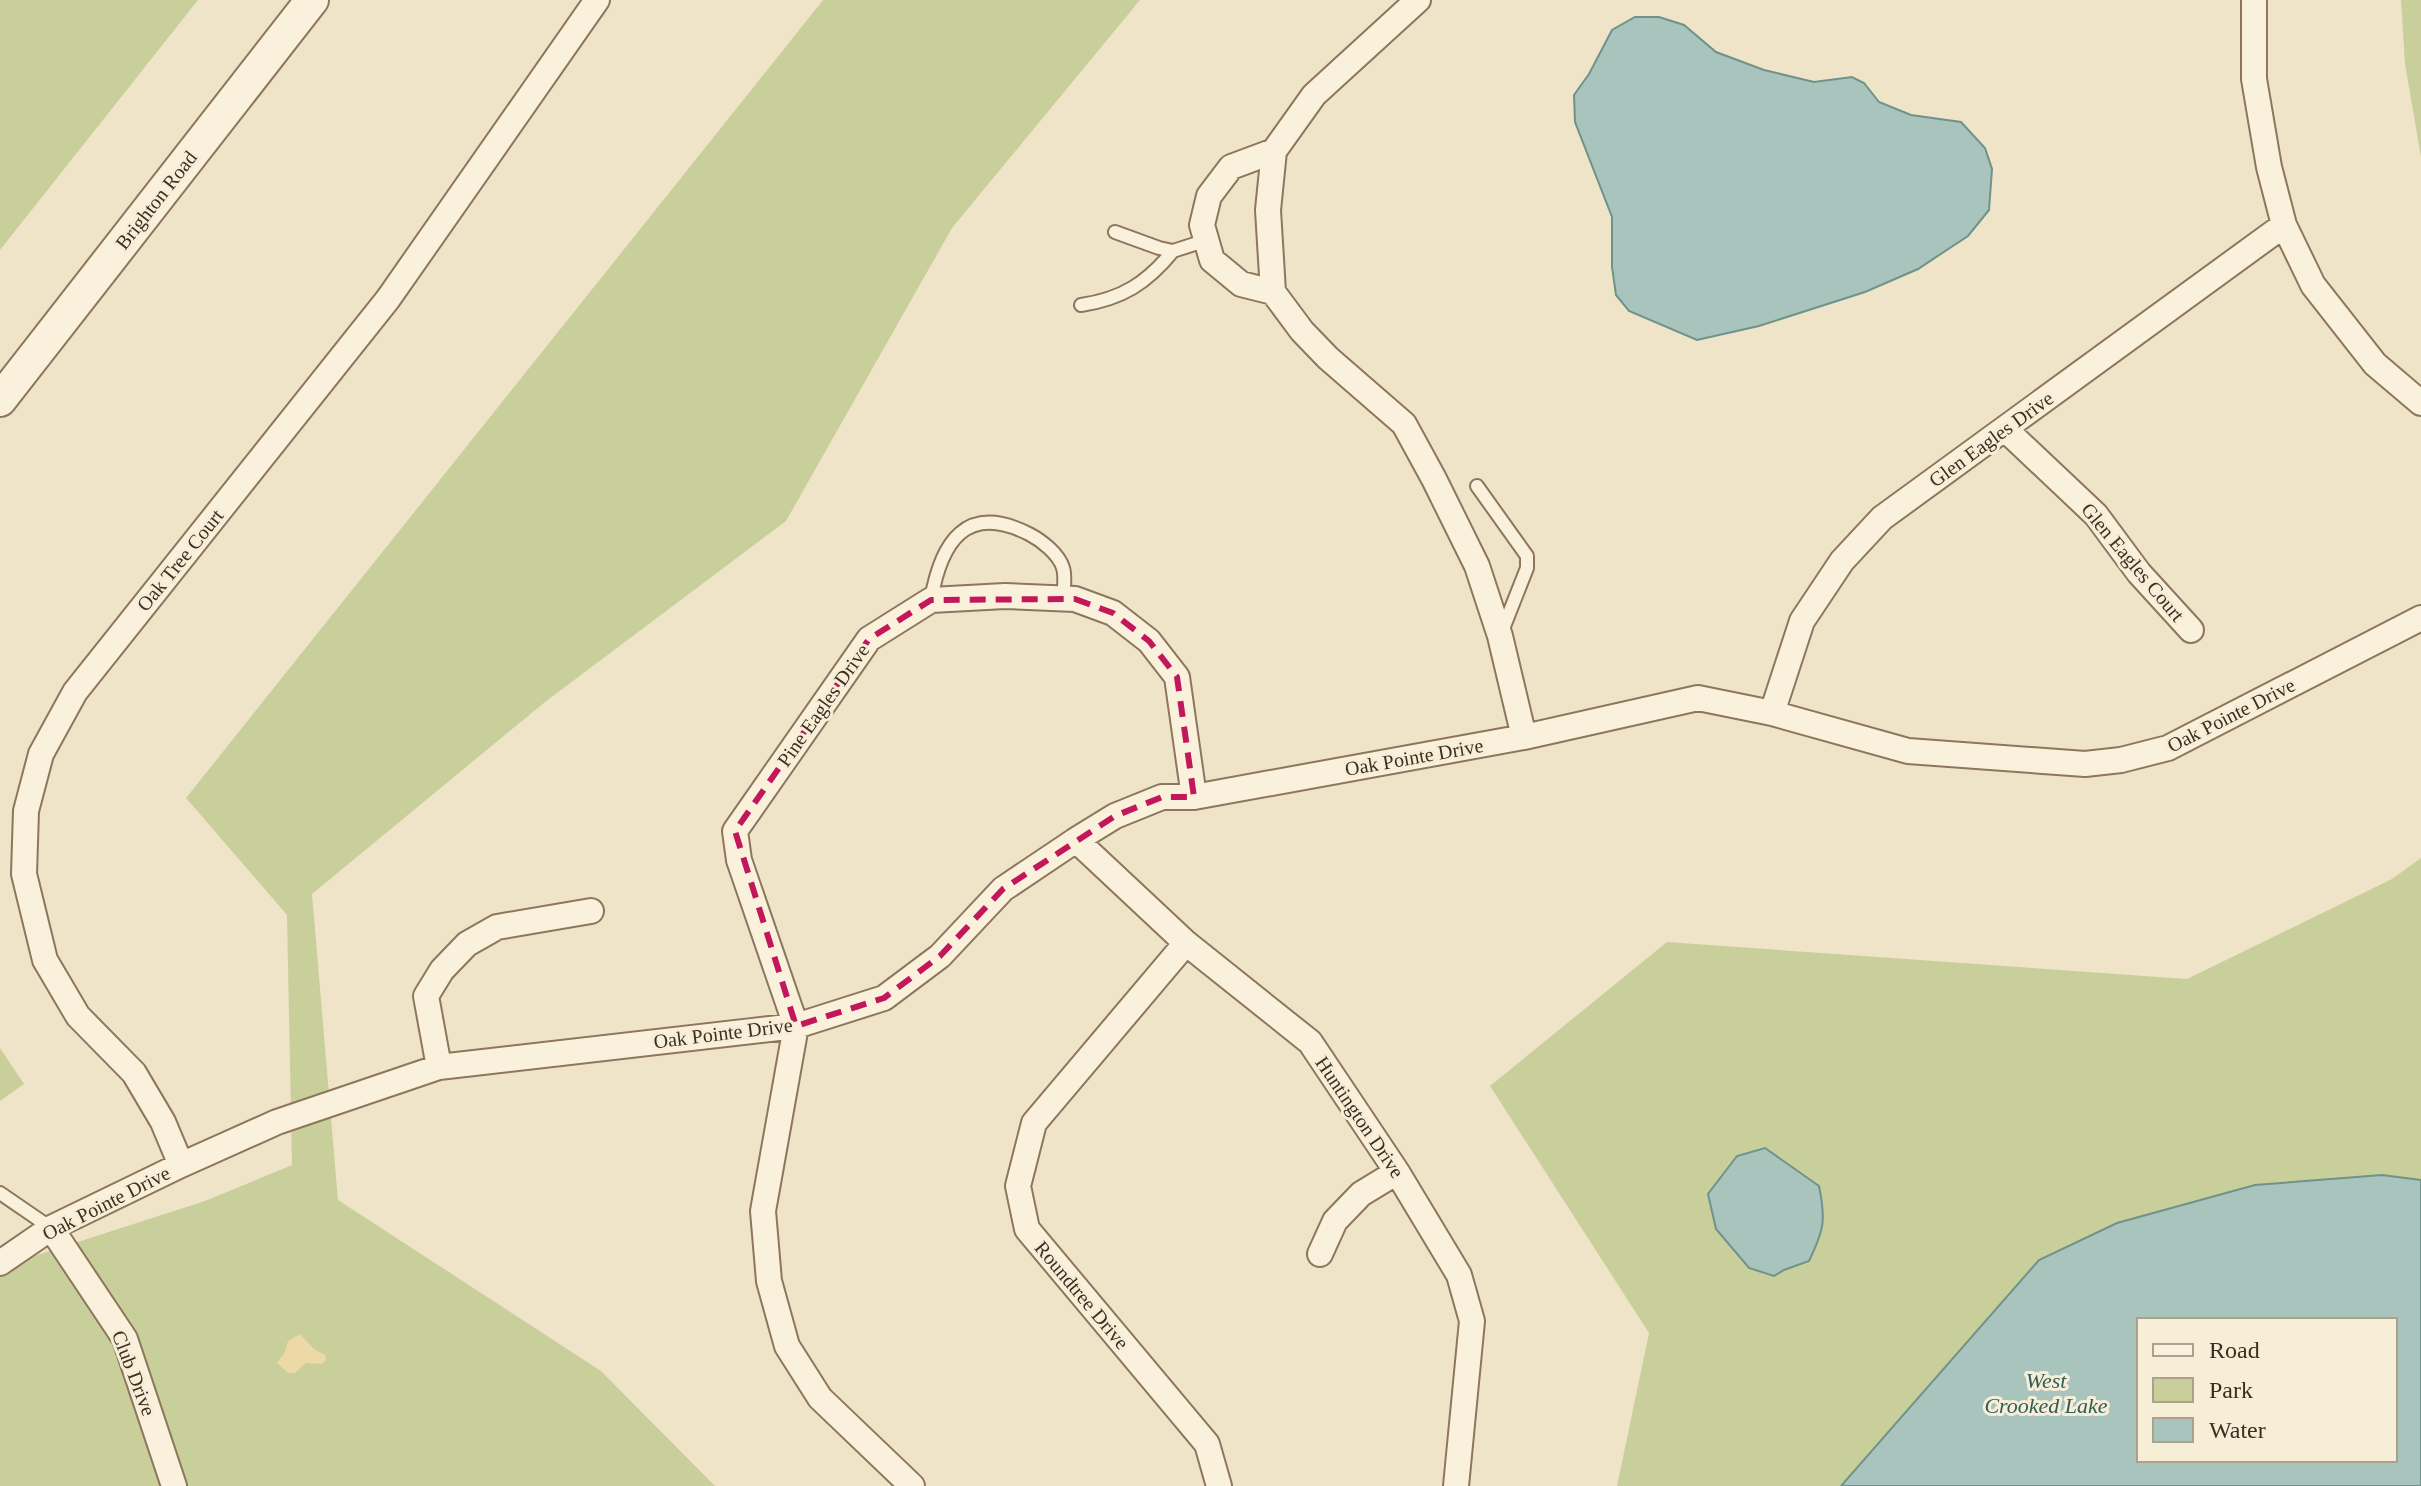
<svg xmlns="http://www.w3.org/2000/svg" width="2421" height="1486" font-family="'Times New Roman',serif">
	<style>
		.green { fill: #c9cf9b }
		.sand { fill: #ecd9a5 }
		.water { fill: #a9c4bc; stroke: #6f938a; stroke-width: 2; fill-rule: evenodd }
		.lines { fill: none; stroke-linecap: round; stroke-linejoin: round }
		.service-casing { stroke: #8d765c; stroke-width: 16 }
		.minor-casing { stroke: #8d765c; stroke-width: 28 }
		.tertiary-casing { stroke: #8d765c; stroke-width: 36 }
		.service { stroke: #faf1dc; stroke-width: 12 }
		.minor { stroke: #faf1dc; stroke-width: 24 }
		.tertiary { stroke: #faf1dc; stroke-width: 32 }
		.marked { fill: none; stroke: #c2185b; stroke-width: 6; stroke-dasharray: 16 10; stroke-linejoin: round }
		.labels { text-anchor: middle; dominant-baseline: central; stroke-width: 6; stroke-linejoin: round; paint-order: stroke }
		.street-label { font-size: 20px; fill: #3d2e20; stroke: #f7eed8 }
		.water-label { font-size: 22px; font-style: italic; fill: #2f5d5a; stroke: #f7eed8 }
	</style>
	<rect width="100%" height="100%" fill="#f0e4c8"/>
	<path class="green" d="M0,0H198L0,250Z
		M823,0H1140L952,228L786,521L545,702L312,894L338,1200L601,1371L715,1486H0V1267L205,1201L292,1165L287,915L186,798Z
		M2401,0H2421V157L2405,64Z
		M2421,858V1180L2381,1175L2255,1185L2039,1260L1841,1486H1617L1649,1333L1490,1086L1667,942L2187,979L2392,879Z
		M0,1048L24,1084L0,1101Z"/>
	<path class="sand" d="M300,1334L314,1349L325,1355L326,1360L322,1364L306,1363L295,1373H288L277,1363L285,1352L288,1341Z"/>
	<path class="water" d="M1635,17H1659L1684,25L1716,52L1764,70L1814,82L1852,77L1864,83L1879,102L1911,115L1961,122L1985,148L1992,169L1989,210L1968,236L1918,269L1865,292L1759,326L1697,340L1629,311L1616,295L1612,267V217L1575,122L1574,95L1589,74L1612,30Z
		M1765,1148L1819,1186C1826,1220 1824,1230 1809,1261L1784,1270L1774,1276L1749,1268L1716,1229L1708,1194L1737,1156Z
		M2382,1175L2421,1180V1486H1841L2039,1260L2117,1223L2255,1185ZM2139,1320H2395V1460H2139Z"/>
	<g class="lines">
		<g class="service-casing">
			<path id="service" d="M1115,232L1159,248L1173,251L1207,240
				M1081,305C1122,299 1147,283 1173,251
				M1477,486L1527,556V568L1501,634
				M931,600C941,542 966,502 1029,534C1041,540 1059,554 1063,568C1066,577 1063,590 1064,599
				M0,1193L51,1228"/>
		</g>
		<g class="minor-casing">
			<path id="minor" d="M1418,0L1314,95L1274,151L1268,210L1273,292L1302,331L1328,358L1404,424L1434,479L1477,566L1500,636L1524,737
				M2254,0V79L2269,167L2284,225L2313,285L2375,364L2421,403
				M1273,292L1241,284L1212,260L1202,225L1209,196L1231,167L1274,151
				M2005,429L2096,515L2139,573L2191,630
				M1772,713L1802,621L1842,561L1882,518L2284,225
				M1076,840L1186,943L1310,1042L1397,1172L1459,1275L1472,1321L1456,1486
				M1186,943L1034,1123L1018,1186L1027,1229L1207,1444L1219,1486
				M439,1067L426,996L442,970L467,944L497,927L591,911
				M181,1165L163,1122L134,1073L78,1016L45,960L24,874L26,811L41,754L75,692L388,299L597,0
				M51,1228L125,1339L174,1486
				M1320,1254L1335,1221L1361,1194L1397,1172
				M0,1263L51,1228L181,1165L277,1122L439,1067L796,1026L884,998L940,956L1003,889L1076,840L1115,816L1162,797H1194L1524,737L1698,698L1772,713L1908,751L2085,764L2121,760L2168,748L2421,618
				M912,1486L820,1398L787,1346L769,1281L763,1211L796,1026L739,860L735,831L869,639L931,600L1005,596L1075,599L1113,613L1149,641L1177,677L1194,797"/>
		</g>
		<g class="tertiary-casing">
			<path id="tertiary" d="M0,400L312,0"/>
		</g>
		<use href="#service" class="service"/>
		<use href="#minor" class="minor"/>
		<use href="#tertiary" class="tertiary"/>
	</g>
	<path class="marked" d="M1075,599L1113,613L1149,641L1177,677L1194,797H1162L1115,816L1003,889L940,956L884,998L796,1026L735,831L869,639L931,600Z"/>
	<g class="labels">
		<g class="street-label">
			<text transform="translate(156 200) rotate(-52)">Brighton Road</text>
			<text transform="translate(1991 439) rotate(-36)">Glen Eagles Drive</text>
			<text transform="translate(180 560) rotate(-51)">Oak Tree Court</text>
			<text transform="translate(2133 562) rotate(50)">Glen Eagles Court</text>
			<text transform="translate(823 705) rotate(-55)">Pine Eagles Drive</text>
			<text transform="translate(2231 715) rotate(-27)">Oak Pointe Drive</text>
			<text transform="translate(1414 757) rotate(-10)">Oak Pointe Drive</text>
			<text transform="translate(723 1033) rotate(-7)">Oak Pointe Drive</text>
			<text transform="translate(1360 1117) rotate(56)">Huntington Drive</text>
			<text transform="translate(106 1203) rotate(-27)">Oak Pointe Drive</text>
			<text transform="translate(1082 1295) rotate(50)">Roundtree Drive</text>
			<text transform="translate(134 1373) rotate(69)">Club Drive</text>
		</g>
		<g class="water-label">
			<text x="2046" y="1380">West<tspan x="2046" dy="25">Crooked Lake</tspan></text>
		</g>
	</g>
	<rect x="2137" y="1318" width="260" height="144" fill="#f7eed8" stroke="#ada18e" stroke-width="2"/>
	<rect x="2153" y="1344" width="40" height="12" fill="#faf1dc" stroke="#ada18e" stroke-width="2"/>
	<text x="2209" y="1358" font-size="24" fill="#3d2e20">Road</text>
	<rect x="2153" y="1378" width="40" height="24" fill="#c9cf9b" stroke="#ada18e" stroke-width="2"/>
	<text x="2209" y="1398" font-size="24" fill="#3d2e20">Park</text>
	<rect x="2153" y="1418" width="40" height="24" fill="#a9c4bc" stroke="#ada18e" stroke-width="2"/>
	<text x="2209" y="1438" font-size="24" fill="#3d2e20">Water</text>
</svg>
